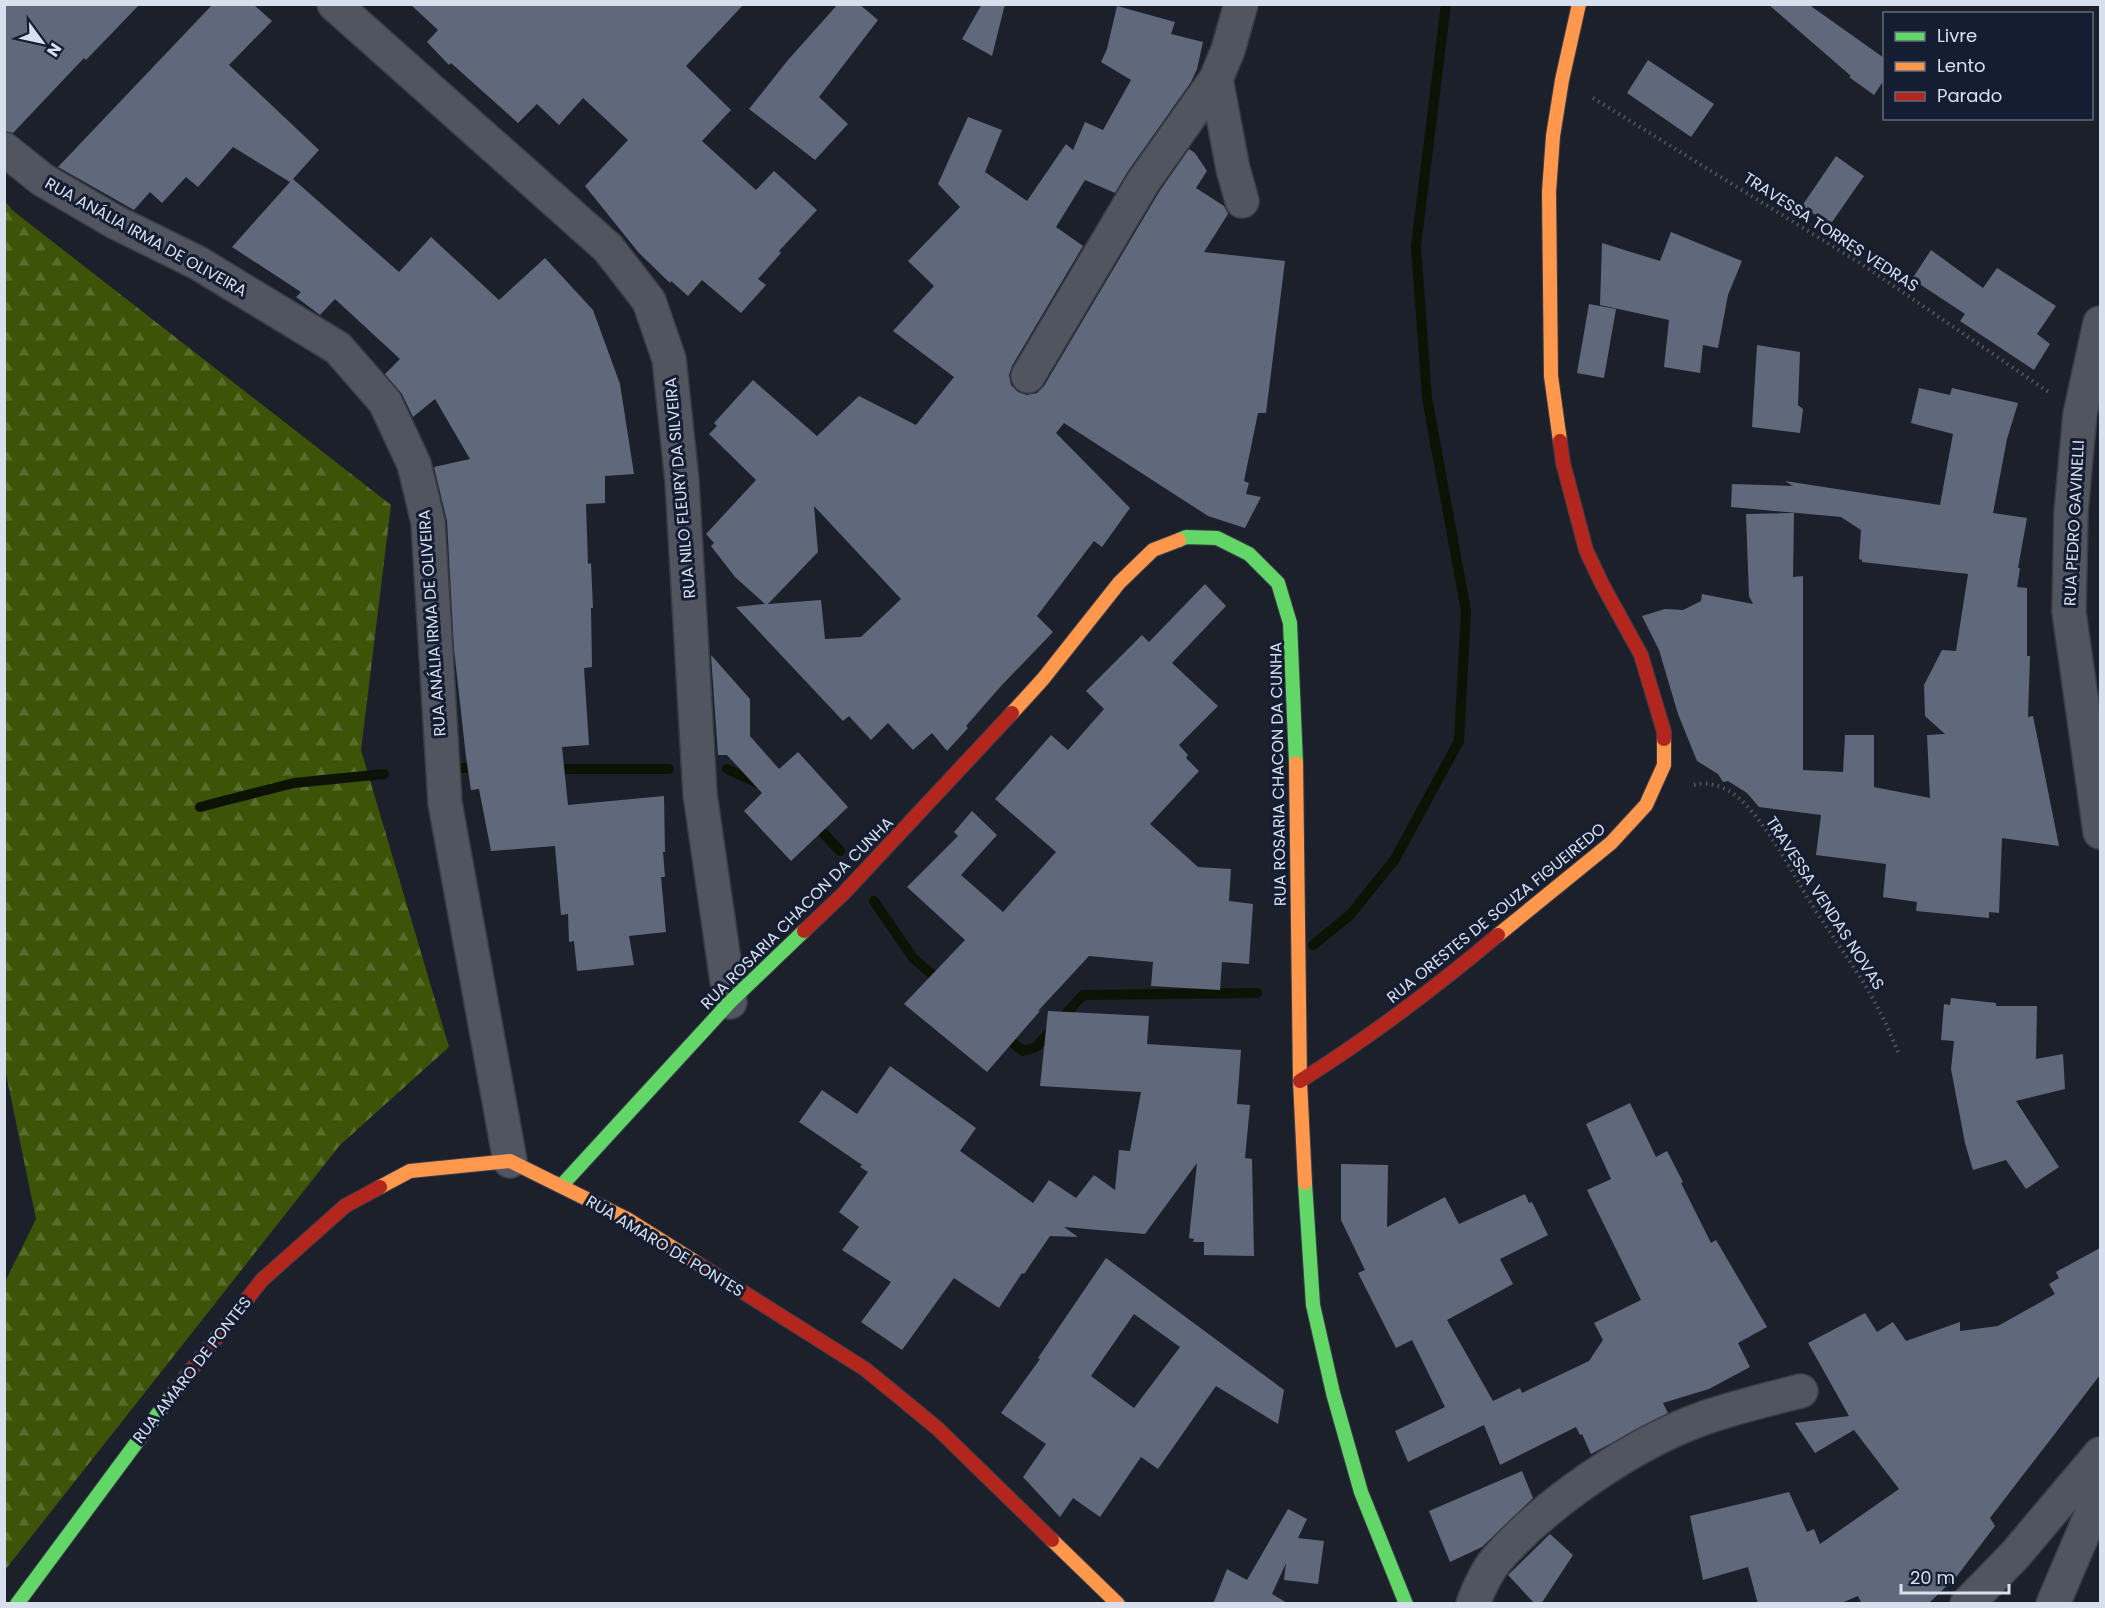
<svg xmlns="http://www.w3.org/2000/svg" width="2105" height="1608" font-family="Poppins,sans-serif">
	<style>
		.forest { fill: url(#forest-firs) }
		.lines { fill: none; stroke-linecap: round; stroke-linejoin: round }
		.stream { stroke: #0c1304; stroke-width: 10 }
		.building { fill: #60697b; fill-rule: evenodd }
		.street-casing { stroke: #393d47; stroke-width: 36 }
		.fast-casing { stroke: #393d47; stroke-width: 16 }
		.slow-casing { stroke: #393d47; stroke-width: 16 }
		.jam-casing { stroke: #393d47; stroke-width: 16 }
		.path { stroke: #555961; stroke-width: 4; stroke-dasharray: 1.5 4.5; stroke-linecap: butt }
		.street { stroke: #515560; stroke-width: 33 }
		.fast { stroke: #63d668; stroke-width: 14 }
		.slow { stroke: #ff974d; stroke-width: 14 }
		.jam { stroke: #b3261e; stroke-width: 14 }
		.labels { text-anchor: middle; dominant-baseline: central; stroke-width: 6; stroke-linejoin: round; paint-order: stroke }
		.street-label { font-size: 16px; fill: #d8e0ee; stroke: #141d32 }
	</style>
	<defs>
		<pattern id="forest-firs" width="22" height="20" patternUnits="userSpaceOnUse" patternTransform="scale(1.5)"><rect width="22" height="20" fill="#3d5408"/><path d="M5 1l3.5 6h-7zM16 11l3.5 6h-7z" fill="#586c2c"/></pattern>
	</defs>
	<rect width="100%" height="100%" fill="#1b202b"/>
	<path class="forest" d="M5,201L12,210L391,505L361,750L449,1047L340,1145L5,1570V1282L36,1219L4,1064Z"/>
	<g class="lines">
		<path class="stream" d="M446,768H482
			M551,769H669
			M727,769L760,784
			M200,807L294,783L384,774
			M813,822L840,851
			M874,901L913,958L942,983
			M1313,945L1350,915L1395,859L1459,741L1466,611L1427,398L1416,246L1446,4
			M1002,1034L1023,1051L1036,1047L1083,995L1257,993"/>
	</g>
	<path class="building" d="M4,4H140L86,60L84,58L13,133L4,131Z
		M213,4H253L272,21L229,65L319,150L293,179L399,272L431,237L499,300L545,258L593,310L620,384L634,474L605,476V503L586,504L588,564L591,563L593,608H591L592,667L584,668L589,745L562,747L568,805L664,796L665,852H663L665,877H661L666,932L629,936L634,965L577,971L574,941L569,942L568,914L561,915L555,846L491,851L479,789L471,790L466,757L454,649L447,521L434,467L470,459L435,399L413,417L402,394L385,374L400,359L335,299L320,315L296,297L301,292L232,247L290,182L233,147L198,187L186,177L162,203L150,192L134,210L58,167Z
		M410,4H744L686,66L731,110L702,141L756,190L774,171L817,210L779,251L781,253L758,279L766,285L741,313L702,280L688,296L671,281L670,283L639,253L585,186L628,140L583,98L559,125L537,104L518,123L451,63L449,65L427,42L438,30Z
		M838,4H859L878,20L819,97L848,124L815,160L749,109L788,60Z
		M982,4H1005L992,56L962,39Z
		M1768,4H1808L1884,58V80L1874,95L1849,77L1851,76Z
		M1117,6L1175,22L1171,34L1203,42L1197,69L1191,82L1128,171L1115,193L1085,180L1056,227L1083,246L1012,366L1009,375L1011,385L1018,392L1027,395L1037,393L1044,386L1159,192L1189,149L1195,153L1207,171L1196,188L1224,206L1228,214L1204,252L1285,261L1266,413H1258L1244,481L1249,483L1246,494L1261,497L1245,528L1208,516L1064,423L1056,433L1130,508L1102,547L1094,541L1037,616L1053,632L1001,686L966,726L968,728L947,751L932,733L913,750L888,723L871,740L849,716L843,721L736,607L765,604L735,577L711,546L714,543L706,534L756,480L709,434L717,426L714,423L753,380L817,436L859,396L916,425L954,377L893,331L934,286L908,261L960,207L938,184L968,117L1002,130L985,172L1027,201L1066,144L1073,150L1085,122L1103,130L1131,80L1101,62L1107,49ZM814,506L901,599L861,637L825,639L821,600L768,604L818,552Z
		M1648,60L1714,104L1691,137L1627,93Z
		M1836,156L1864,176L1830,225L1802,206Z
		M1671,232L1742,261L1728,295L1718,348L1703,345L1700,373L1664,367L1669,320L1600,305L1602,243L1660,261Z
		M1931,250L1983,288L1997,268L2056,306L2037,334L2050,344L2034,370L1960,321L1965,314L1912,279Z
		M1589,304L1616,309L1604,378L1577,373Z
		M1757,345L1800,352L1798,405L1803,409L1800,433L1752,427Z
		M1919,388L1950,395L1952,388L2018,403L2007,439L1993,513L2027,518L2018,568H2020L2017,587L2027,588V656H2030L2028,717L2033,716L2059,846L2002,838L1999,913L1989,912V918L1916,911L1917,902L1883,897L1886,864L1816,855L1821,815L1759,807L1747,793L1728,781L1723,782L1718,774L1697,761L1678,714L1659,650L1642,616L1665,609L1683,610L1701,601L1702,594L1753,604L1749,596L1746,514L1794,513L1793,577L1803,576V770L1843,772L1845,735H1874V787L1930,798L1927,735L1945,734L1925,716L1924,685L1942,650L1956,651L1968,574L1862,562V560L1859,559L1861,530L1841,517L1731,507L1732,484L1793,486L1785,481L1940,505L1953,434L1911,423Z
		M1205,584L1226,606L1172,663L1218,706L1179,745L1188,755L1186,758L1199,771L1150,824L1198,867L1231,869L1229,901L1253,904L1249,964L1222,962L1220,990L1151,986L1153,962L1089,956L1038,1011H1040L987,1072L904,1004L965,940L907,887L958,836L954,832L972,811L997,835L961,875L1003,912L1056,852L995,799L1051,735L1068,750L1104,709L1086,691L1142,635L1149,642Z
		M711,655L750,699V736L779,769L798,752L848,807L791,861L744,811L762,793L727,755H718Z
		M1951,998L1996,1003V1006H2037L2036,1059L2063,1054L2065,1089L2016,1101L2059,1167L2026,1189L2006,1160L1973,1170L1965,1143L1951,1069L1954,1041L1941,1040L1944,1004L1950,1005Z
		M1048,1011L1149,1016L1147,1044L1241,1050L1237,1104L1250,1105L1245,1158L1252,1159L1254,1256L1204,1255V1242H1193L1194,1239L1189,1238L1197,1163L1145,1234L1064,1227L1078,1237L1050,1236L1024,1274L1022,1273L999,1308L954,1278L902,1350L861,1322L891,1282L842,1250L859,1227L839,1212L868,1172L860,1167L862,1165L799,1122L822,1090L857,1114L890,1066L976,1128L960,1151L1033,1203L1049,1180L1076,1198L1094,1175L1115,1190L1119,1150L1130,1151L1141,1092L1040,1086Z
		M1630,1103L1656,1157L1667,1151L1683,1182L1681,1183L1711,1243L1716,1240L1767,1327L1738,1343L1750,1367L1709,1389L1663,1403L1668,1413L1591,1454L1582,1434L1580,1435L1576,1427L1500,1465L1484,1425L1408,1462L1395,1431L1445,1407L1412,1340L1396,1348L1358,1273L1365,1270L1341,1220V1164L1388,1165L1387,1227L1445,1197L1459,1224L1525,1194L1529,1203L1532,1202L1548,1235L1500,1259L1513,1284L1447,1320L1493,1401L1520,1388L1522,1393L1589,1361L1603,1340L1594,1323L1641,1300L1587,1190L1611,1179L1586,1124Z
		M2100,1248V1375L1990,1518L1995,1526L1957,1576L1928,1604H1862L1858,1596L1839,1604H1758L1748,1567L1703,1580L1690,1516L1789,1492L1807,1532L1814,1529L1820,1544L1899,1489L1854,1430L1815,1453L1795,1423L1849,1416L1808,1343L1865,1313L1877,1332L1893,1322L1906,1341L1960,1322V1331L1998,1326L2055,1294L2049,1284L2059,1278L2056,1272Z
		M1106,1258L1284,1390L1278,1424L1216,1386L1158,1469L1141,1457L1100,1517L1073,1498L1060,1517L1023,1477L1046,1444L1001,1413L1040,1359L1038,1358ZM1134,1314L1180,1347L1134,1408L1091,1376Z
		M1522,1471L1533,1498L1482,1547L1450,1562L1429,1511Z
		M1288,1509L1307,1519L1298,1538L1324,1541L1318,1584L1284,1580L1286,1563L1272,1594L1289,1604H1213L1227,1569L1247,1580Z
		M1550,1534L1573,1555L1541,1604H1535L1508,1575Z"/>
	<g class="lines">
		<g class="street-casing">
			<path id="street" d="M334,4L608,248L649,301L669,359L682,481L700,794L730,1002
				M1216,79L1233,169L1242,201
				M4,149L43,180L115,222L198,263L338,348L385,402L414,464L428,522L445,803L510,1161
				M2100,323L2080,414L2071,512L2069,612L2100,832
				M1028,376L1143,182L1216,79L1228,50L1241,4
				M1473,1604C1479,1588 1486,1572 1497,1559C1546,1503 1633,1443 1704,1418C1735,1407 1768,1399 1801,1391
				M1967,1604L2015,1555L2100,1454
				M2053,1604L2100,1494"/>
		</g>
		<g class="fast-casing">
			<path id="fast" d="M1179,540L1186,537L1217,538L1249,554L1278,583L1290,623L1296,763
				M1305,1183L1313,1305L1333,1393L1361,1492L1406,1604
				M562,1185L730,1002L804,931
				M17,1604L177,1388"/>
		</g>
		<g class="slow-casing">
			<path id="slow" d="M1560,441L1551,376L1549,192L1553,136L1562,80L1579,4
				M1012,713L1043,679L1119,583L1153,550L1179,540
				M1296,763L1300,1081L1305,1183
				M1498,935L1611,843L1646,805L1664,765V739
				M380,1187L410,1171L510,1161L627,1219L697,1263
				M1052,1540L1118,1604"/>
		</g>
		<g class="jam-casing">
			<path id="jam" d="M1560,441L1563,463L1586,550L1602,584L1641,655L1664,732V739
				M804,931L843,894L1012,713
				M1300,1081C1370,1037 1435,988 1498,935
				M697,1263L865,1369L937,1428L1052,1540
				M177,1388L262,1280L345,1206L380,1187"/>
		</g>
		<path class="path" d="M1593,98L1863,265L2050,393
			M1694,785C1708,780 1728,788 1740,799C1770,828 1790,869 1812,905C1834,940 1860,973 1879,1010C1886,1023 1892,1038 1898,1052"/>
		<use href="#street" class="street"/>
		<use href="#fast" class="fast"/>
		<use href="#slow" class="slow"/>
		<use href="#jam" class="jam"/>
	</g>
	<g class="labels">
		<g class="street-label">
			<text transform="translate(1831 232) rotate(33)">TRAVESSA TORRES VEDRAS</text>
			<text transform="translate(146 237) rotate(29)">RUA ANÁLIA IRMA DE OLIVEIRA</text>
			<text transform="translate(680 488) rotate(-95)">RUA NILO FLEURY DA SILVEIRA</text>
			<text transform="translate(2074 523) rotate(-87)">RUA PEDRO GAVINELLI</text>
			<text transform="translate(432 623) rotate(-94)">RUA ANÁLIA IRMA DE OLIVEIRA</text>
			<text transform="translate(1278 774) rotate(-91)">RUA ROSARIA CHACON DA CUNHA</text>
			<text transform="translate(1825 903) rotate(57)">TRAVESSA VENDAS NOVAS</text>
			<text transform="translate(797 913) rotate(-45)">RUA ROSARIA CHACON DA CUNHA</text>
			<text transform="translate(1496 913) rotate(-39)">RUA ORESTES DE SOUZA FIGUEIREDO</text>
			<text transform="translate(665 1246) rotate(31)">RUA AMARO DE PONTES</text>
			<text transform="translate(192 1370) rotate(-52)">RUA AMARO DE PONTES</text>
		</g>
	</g>
	<rect width="2105" height="1608" fill="none" stroke="#d8e0ee" stroke-width="12"/>
	<rect x="1883" y="12" width="210" height="108" fill="#141d32" stroke="#626b7d" stroke-width="1.5"/>
	<rect x="1895" y="32" width="30" height="9" fill="#63d668" stroke="#626b7d" stroke-width="1.5"/>
	<text x="1937" y="42" font-size="18" fill="#d8e0ee">Livre</text>
	<rect x="1895" y="62" width="30" height="9" fill="#ff974d" stroke="#626b7d" stroke-width="1.5"/>
	<text x="1937" y="72" font-size="18" fill="#d8e0ee">Lento</text>
	<rect x="1895" y="92" width="30" height="9" fill="#b3261e" stroke="#626b7d" stroke-width="1.5"/>
	<text x="1937" y="102" font-size="18" fill="#d8e0ee">Parado</text>
	<g transform="translate(42 42) rotate(123)" stroke="#141d32" stroke-width="4.5" paint-order="stroke">
	<path d="M0-4.5L10 22L0 15L-10 22Z" fill="#d8e0ee"/>
	<text y="-9" font-size="16" font-weight="bold" text-anchor="middle" fill="#d8e0ee">N</text>
	</g>
	<path d="M1901 1584v9h108v-9" fill="none" stroke="#d8e0ee" stroke-width="3"/>
	<text x="1910" y="1584" font-size="18" fill="#d8e0ee" stroke="#141d32" stroke-width="4.5" paint-order="stroke">20 m</text>
</svg>
